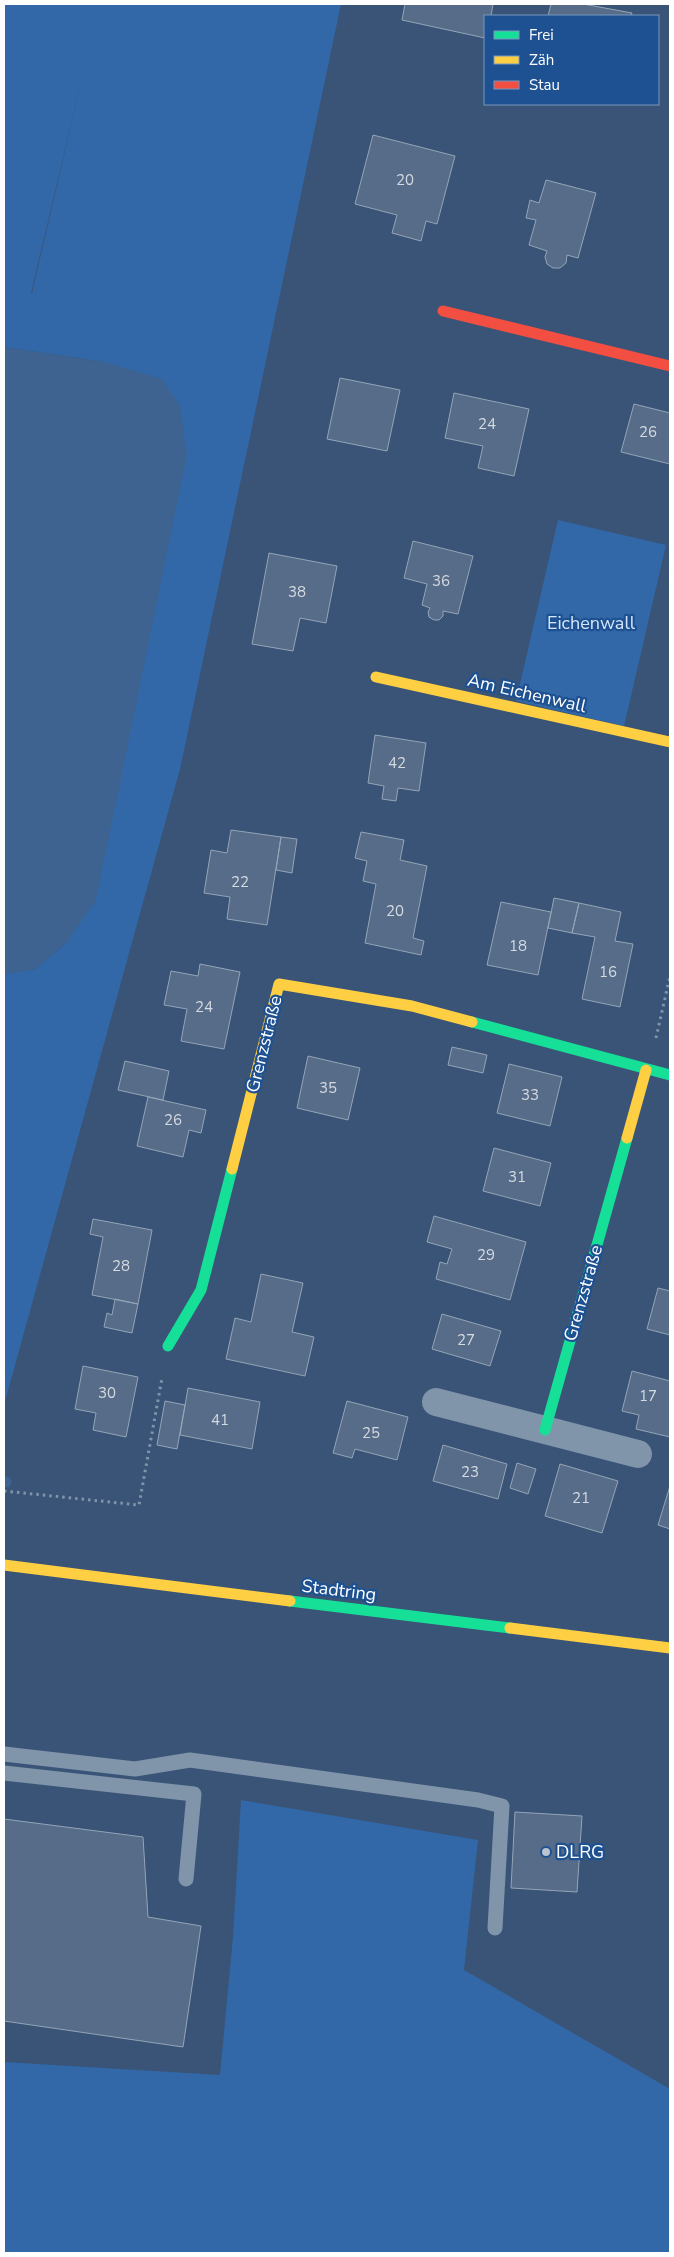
<svg xmlns="http://www.w3.org/2000/svg" width="674" height="2257" font-family="'Nunito Sans',sans-serif">
	<style>
		.green { fill: #3268a7; fill-rule: evenodd }
		.water { fill: #3e6390 }
		.lines { fill: none; stroke-linecap: round; stroke-linejoin: round }
		.stream { stroke: #3e6390; stroke-width: 11 }
		.building { fill: #566c88; stroke: #95a5b8 }
		.path { stroke: #8094aa; stroke-width: 3; stroke-dasharray: 2.5 4; stroke-linecap: butt }
		.lane { stroke: #8094aa; stroke-width: 15 }
		.street { stroke: #8094aa; stroke-width: 28 }
		.fast { stroke: #16e098; stroke-width: 11 }
		.slow { stroke: #ffcf43; stroke-width: 11 }
		.jam { stroke: #f24e42; stroke-width: 11 }
		.poi-dot { fill: #bac3cf; stroke: #1e5192; stroke-width: 2 }
		.labels { text-anchor: middle; dominant-baseline: central; stroke-width: 4.5; stroke-linejoin: round; paint-order: stroke }
		.number-label { font-size: 15px; fill: #d5dae1 }
		.park-label { font-size: 18px; fill: #d4e6fa; stroke: #1e5192 }
		.street-label { font-size: 18px; fill: #fff; stroke: #1e5192 }
		.poi-label { font-size: 18px; fill: #fff; stroke: #1e5192; text-anchor: start }
	</style>
	<rect width="100%" height="100%" fill="#395477"/>
	<path class="green" d="M4,4H341L180,769L4,1405V974L35,969L67,942L104,362L4,347ZM86,61L32,293H31Z
		M558,520L666,545L624,726L516,701Z
		M241,1800L478,1840L464,1970L670,2089V2253H4V2062L220,2075L233,1937Z"/>
	<path class="water" d="M4,347L104,362L162,379L180,406L187,455L96,900L67,942L35,969L4,974Z"/>
	<g class="lines">
		<path class="stream" d="M4,1482H6"/>
	</g>
	<path class="building" d="M405,4H493L491,16H485V38L402,20Z
		M551,4H583L632,13L631,16H548Z
		M373,135L455,156L437,224L426,221L421,241L392,233L397,215L355,204Z
		M546,180L596,193L578,258L567,255L566,263L560,268H553L547,264L545,257L547,251L529,245L536,220L526,218L530,200L539,203Z
		M340,378L400,390L387,451L327,439Z
		M454,393L529,409L514,476L478,468L483,446L445,438Z
		M634,404L670,413V464L621,452Z
		M413,541L473,556L458,614L443,611V616L439,620H434L429,617L428,612L430,608L422,605L427,584L404,578Z
		M269,553L337,566L326,623L300,618L293,651L252,644Z
		M375,735L426,743L419,791L398,788L396,801L382,799L384,786L368,783Z
		M231,830L281,837L267,925L227,919L230,897L204,893L211,850L227,853Z
		M361,832L404,840L400,860L427,866L413,938L424,941L421,955L365,943L376,884L363,881L367,861L355,858Z
		M281,837L297,839L292,873L276,870Z
		M554,898L579,903L572,933L548,928Z
		M501,902L551,912L538,975L487,965Z
		M579,903L621,912L615,941L633,944L620,1007L582,999L595,937L572,933Z
		M200,964L240,972L224,1049L181,1041L187,1009L164,1005L171,971L198,976Z
		M452,1047L487,1055L483,1073L448,1065Z
		M308,1056L360,1068L348,1120L297,1108Z
		M125,1061L169,1071L163,1100L118,1090Z
		M509,1064L562,1077L550,1126L497,1113Z
		M148,1097L206,1110L201,1133L189,1130L183,1157L137,1146Z
		M494,1148L551,1163L540,1206L483,1191Z
		M434,1216L526,1242L510,1300L436,1279L440,1262L447,1264L452,1249L427,1242Z
		M93,1219L152,1230L138,1304L92,1295L103,1237L90,1234Z
		M261,1274L303,1283L292,1332L314,1337L305,1376L226,1359L235,1318L251,1322Z
		M658,1288L670,1291V1335L647,1329Z
		M115,1299L138,1304L132,1333L104,1327L107,1313L112,1315Z
		M442,1314L501,1331L490,1366L432,1349Z
		M83,1366L138,1377L126,1437L93,1430L96,1413L75,1409Z
		M632,1371L670,1381V1437L636,1429L639,1415L622,1411Z
		M188,1388L260,1402L252,1449L180,1435Z
		M165,1401L185,1405L177,1449L157,1445Z
		M347,1401L408,1417L397,1460L355,1449L352,1458L333,1453Z
		M443,1445L507,1464L498,1499L433,1481Z
		M517,1463L536,1469L528,1494L510,1488Z
		M560,1464L618,1481L602,1533L545,1516Z
		M670,1486V1529L658,1525Z
		M515,1812L582,1816L577,1892L511,1888Z
		M4,1819L143,1837L148,1917L201,1926L183,2047L4,2021Z"/>
	<g class="lines">
		<path class="path" d="M656,1038L670,976
			M4,1491L139,1505L162,1378"/>
		<path class="lane" d="M4,1754L135,1769L190,1760L478,1800L502,1806L495,1928
			M4,1773L194,1794L186,1879"/>
		<path class="street" d="M436,1402L638,1454"/>
		<path class="fast" d="M472,1022L670,1075
			M168,1346L201,1290L232,1169
			M545,1430L627,1138
			M290,1601L510,1628"/>
		<path class="slow" d="M376,677L670,742
			M627,1138L646,1070
			M232,1169L279,984L412,1006L472,1022
			M4,1565L290,1601
			M510,1628L670,1648"/>
		<path class="jam" d="M443,311L670,366"/>
	</g>
	<circle class="poi-dot" cx="546" cy="1852" r="5"/>
	<g class="labels">
		<g class="number-label">
			<text x="405" y="180">20</text>
			<text x="487" y="424">24</text>
			<text x="648" y="432">26</text>
			<text x="441" y="581">36</text>
			<text x="297" y="592">38</text>
			<text x="397" y="763">42</text>
			<text x="240" y="882">22</text>
			<text x="395" y="911">20</text>
			<text x="518" y="946">18</text>
			<text x="608" y="972">16</text>
			<text x="204" y="1007">24</text>
			<text x="328" y="1088">35</text>
			<text x="530" y="1095">33</text>
			<text x="173" y="1120">26</text>
			<text x="517" y="1177">31</text>
			<text x="486" y="1255">29</text>
			<text x="121" y="1266">28</text>
			<text x="466" y="1340">27</text>
			<text x="107" y="1393">30</text>
			<text x="648" y="1396">17</text>
			<text x="220" y="1420">41</text>
			<text x="371" y="1433">25</text>
			<text x="470" y="1472">23</text>
			<text x="581" y="1498">21</text>
		</g>
		<g class="park-label">
			<text x="591" y="623">Eichenwall</text>
		</g>
		<g class="street-label">
			<text transform="translate(527 693) rotate(13)">Am Eichenwall</text>
			<text transform="translate(264 1044) rotate(-76)">Grenzstraße</text>
			<text transform="translate(583 1293) rotate(-74)">Grenzstraße</text>
			<text transform="translate(339 1590) rotate(7)">Stadtring</text>
		</g>
		<g class="poi-label">
			<text x="556" y="1852">DLRG</text>
		</g>
	</g>
	<rect width="674" height="2257" fill="none" stroke="#ffffff" stroke-width="10"/>
	<rect x="484" y="15" width="175" height="90" fill="#1e5192" stroke="#7897be"/>
	<rect x="494" y="31" width="25" height="8" fill="#16e098" stroke="#7897be"/>
	<text x="529" y="40" font-size="15" fill="#ffffff">Frei</text>
	<rect x="494" y="56" width="25" height="8" fill="#ffcf43" stroke="#7897be"/>
	<text x="529" y="65" font-size="15" fill="#ffffff">Zäh</text>
	<rect x="494" y="81" width="25" height="8" fill="#f24e42" stroke="#7897be"/>
	<text x="529" y="90" font-size="15" fill="#ffffff">Stau</text>
</svg>
